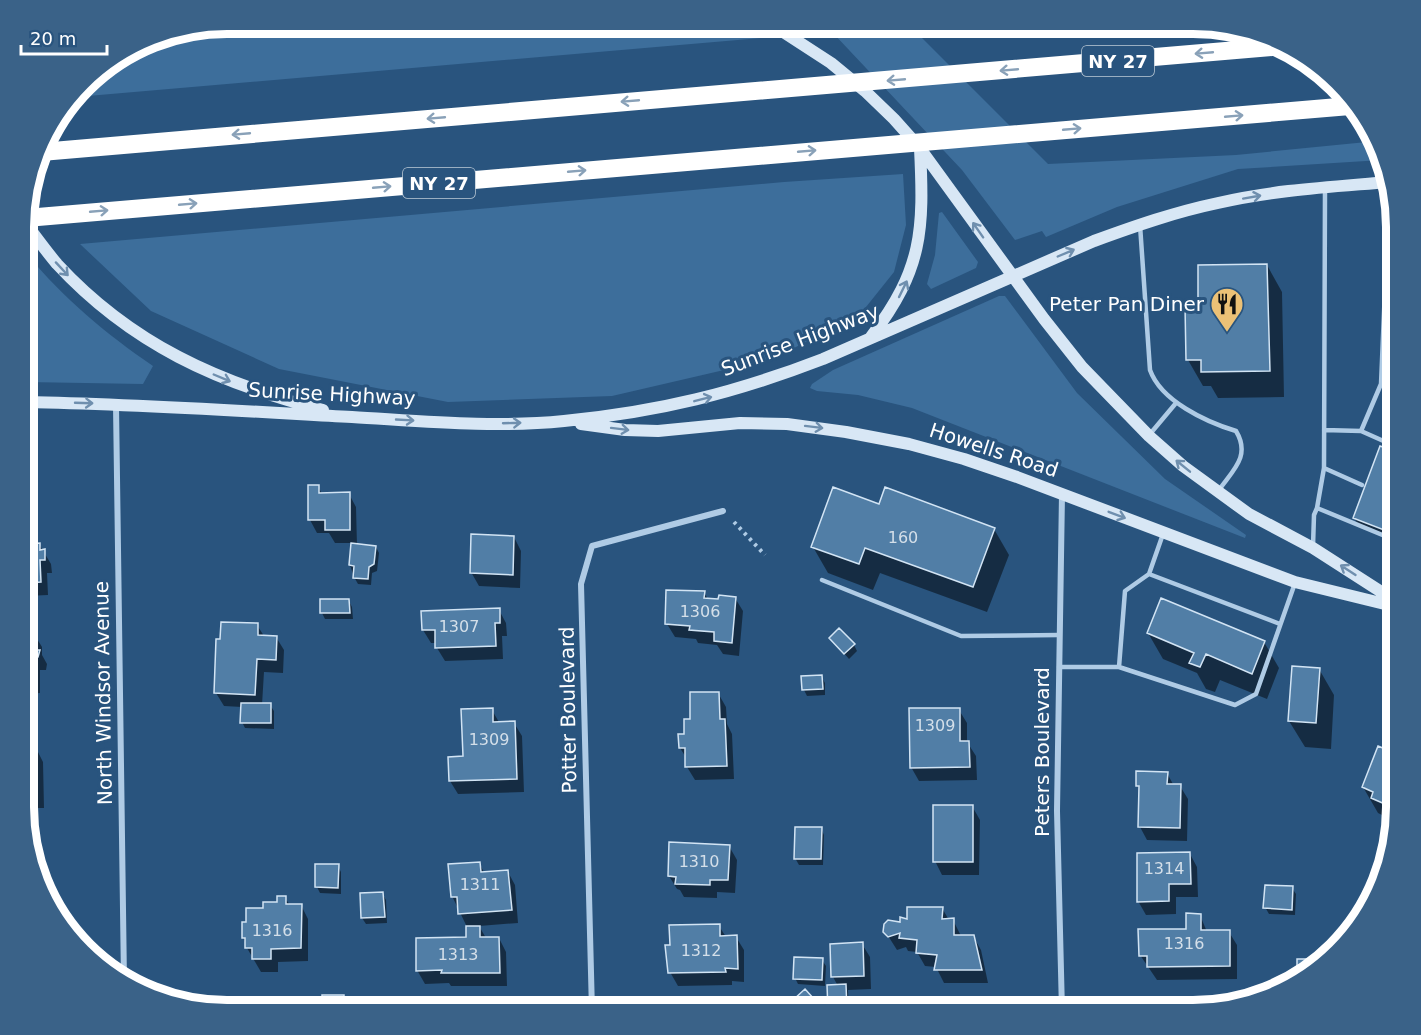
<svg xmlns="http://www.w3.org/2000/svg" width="1421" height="1035" font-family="'DejaVu Sans',sans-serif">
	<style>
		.green { fill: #3d6e9b }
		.shadow { fill: #0007 }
		.building { fill: #517ea6; stroke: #d2e4f4; stroke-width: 1.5 }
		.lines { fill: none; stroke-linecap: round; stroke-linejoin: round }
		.path { stroke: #afcbe5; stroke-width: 4; stroke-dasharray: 3 4.5; stroke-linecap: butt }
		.lane { stroke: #afcbe5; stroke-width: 4.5 }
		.street { stroke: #afcbe5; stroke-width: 6 }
		.secondary { stroke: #d8e7f5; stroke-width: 12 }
		.highway { stroke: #fff; stroke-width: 18 }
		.oneway { stroke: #89a1b8 }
		.oneway2 { stroke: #6f8fae }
		.labels { text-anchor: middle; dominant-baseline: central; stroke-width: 6; stroke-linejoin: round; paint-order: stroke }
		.number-label { font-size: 16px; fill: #d4dfe9 }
		.shield { fill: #29547e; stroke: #bfccd8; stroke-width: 1.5 }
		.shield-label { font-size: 18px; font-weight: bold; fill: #fff }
		.poi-label { font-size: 20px; fill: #fff; stroke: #29547e; text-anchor: end }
		.street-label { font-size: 20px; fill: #fff; stroke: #29547e }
		.rim { fill: none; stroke: #fff; stroke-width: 8 }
	</style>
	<rect width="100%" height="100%" fill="#29547e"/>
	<path class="green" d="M228,24H729L761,38L76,97L93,75L150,39Z
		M822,24H937L911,27L1048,164L1236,155L1377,141L1382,160L1238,169L1117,207L1046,237L1042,231L1015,240L962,170L833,33Z
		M903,174L906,225L894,272L858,317L771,359L612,396L448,402L279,369L151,311L80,244L784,182Z
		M942,212L978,262L976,268L931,289L927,284L935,255L939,213Z
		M26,253C64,299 105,333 153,366L143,384L26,382Z
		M999,296H1005L1077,393L1165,479L1246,535L1245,538L912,408L858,395L817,391L810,388L812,384L833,370Z"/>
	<path class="shadow" d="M1267,265L1282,292L1284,397L1218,398L1211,386H1203L1188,360L1187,308L1200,307Z
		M1397,454V539L1358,524L1354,518Z
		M318,486L322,494H349L356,507L357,545L376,547L379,553L377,571L372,573L371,585L358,584L354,577L350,565L353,543H335L329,533H317L310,520Z
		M26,490L34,503L33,510H27L26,531Z
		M880,506L994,529L1009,555L987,612L880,573L873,590L828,573L813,547Z
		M514,537L521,551L520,588L479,586L471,572Z
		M39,544L51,564L52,573H47L48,595L26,596V545Z
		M704,593L708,599L720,600L735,598L743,611L739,656L723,654L717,645L698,643L696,639L675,637L667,624Z
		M349,601L352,607L353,619H325L322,613Z
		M499,610L506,623L507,636H502L503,659L445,661L437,648V643H431L423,630Z
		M257,625L264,636L276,637L284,650L283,673L264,672L262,705H270L274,711V729L245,728L242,722V707L224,706L216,693Z
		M1148,633L1264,642L1279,668L1267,699L1220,680L1215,692L1206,689L1197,673L1163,659Z
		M26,634H34L42,647V655L47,664L46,670H40V693L26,694Z
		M831,638L854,645L857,651L849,659Z
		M1319,669L1334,695L1331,749L1305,747L1289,721Z
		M821,676L825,683V695L807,696L804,690Z
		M718,693L726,707L727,724L732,734L734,779L695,780L687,767V759L680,748L692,720Z
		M492,710L500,724L514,723L522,736L524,792L458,794L450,781Z
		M959,710L967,723V742L976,756L977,780L919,781L911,767Z
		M26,748H36L43,762L44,808H26Z
		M1397,755V820L1395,827L1388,824L1382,815L1378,813L1363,787Z
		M1167,773L1174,786H1180L1188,799L1187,841L1147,840L1140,827L1141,791L1137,785Z
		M972,806L980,820L979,875H942L935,861Z
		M821,828L824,835L823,865H799L795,858Z
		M729,846L737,860L735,893L717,892V898L684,897L680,890L677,889L669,876Z
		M1190,854L1197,867L1198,897H1176V914L1146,915L1138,901Z
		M479,863L485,874L508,872L515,885L518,923L479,926L486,938H499L506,952L507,986H451L449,983L425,984L417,970L467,938V927L452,896Z
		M338,866L341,872V894L320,893L317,887Z
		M1292,888L1296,894L1295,915L1269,914L1265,907Z
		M382,893L386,900L387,923L366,924L362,918Z
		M285,898L290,905H301L308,919V961L278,962V972H261L247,948L243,937L247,924L264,909L279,904Z
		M942,908L949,920H953L961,936H973L981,950L988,983H944L936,967L925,966L917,952L908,951L906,947L897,950L885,931L908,920Z
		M1200,915L1207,932H1229L1237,945V979L1157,980L1140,955L1188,930Z
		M719,926L726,937H736L744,950V982L732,981V985L678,986L670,972Z
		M862,944L870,957L871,989L848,990L849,1011H830L838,986L833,977Z
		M822,960L826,966L825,986L798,984L795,978Z
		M344,997L351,1011H323Z
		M709,999L716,1011H690Z
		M794,1000H813L816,1006L811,1011H802Z
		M976,1001L982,1011H944Z"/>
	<path class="building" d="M1267,264L1270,371L1201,372V360H1186L1185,306H1198V265Z
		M1380,446L1397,452V535L1353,518Z
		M308,485H319V493L350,492V530H325V520H308Z
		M833,487L879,504L885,487L995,528L973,587L865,548L859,564L811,547Z
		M471,534L514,536L513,575L470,573Z
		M40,543V550L45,549V560H40L41,582L26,583V544Z
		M351,543L376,546L374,564L369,567L368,579L353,578L354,566L349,565Z
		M666,590L705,591L704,598L718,599L719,595L736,597L732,643L714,641V632L689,630L690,626L665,624Z
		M1161,598L1265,641L1252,674L1206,654L1200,667L1189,663L1194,653L1147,633Z
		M320,599H349L350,613H320Z
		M500,608V623H495L496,646L435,648V630H422L421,611Z
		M221,622L258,623V635L277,636L276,660L257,659L255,695L214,693L216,639H220Z
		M839,628L855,644L844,654L829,638Z
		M35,632V650H40L38,657H33L34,680H26V633Z
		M1292,666L1320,668L1316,723L1288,721Z
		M822,675L823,689L802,690L801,676Z
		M690,692H719L720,719H725L727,766L685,767V748H679L678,734H684V719H690Z
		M241,703H271V723H240Z
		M493,708V722L515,721L517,779L449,781L448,757L463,756L461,709Z
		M909,708H960V741H969L970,767L910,768Z
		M1378,746L1397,754V802L1394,808L1371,798L1373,792L1362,787Z
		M26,747H36L37,795H26Z
		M1136,771L1168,772L1167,784H1181L1180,828L1138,827L1139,786H1136Z
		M933,805H973V862H933Z
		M795,827H822L821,859H794Z
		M669,842L730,845L728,880H710V885L675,884L676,877L668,876Z
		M1190,852L1191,884H1169V901L1137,902V853Z
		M480,862L481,872L508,870L512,910L458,914L457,897H451L448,864Z
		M315,864H339L338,888L315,887Z
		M1265,885L1293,886L1292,910L1263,908Z
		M383,892L385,917L361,918L360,893Z
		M277,896H286V904H302L301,948L271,949V959H252V948H245V938H242V922H246V908H263V902H277Z
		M907,907H943L942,919L954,918V935H974L982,970H934L937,955L916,953L917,940L899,938L900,933L888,937L883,932L884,924L888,920L900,922V917L907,919Z
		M1186,913L1201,914V930H1230V966L1147,967V956H1139L1138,929H1186Z
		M720,924V936L737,935L738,969L725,968L726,972L668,973L665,945H670L669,925Z
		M466,926H480V937H499L500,973H441L442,970L416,971V938L466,937Z
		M863,942L864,976L831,977L830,944Z
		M794,957L823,958L822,980L793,979Z
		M1297,959H1319V961L1297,979Z
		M846,984L847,1011H828L827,985Z
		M805,989L814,999L802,1010L793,1000Z
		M322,995H344V1011H322Z
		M710,997V1011H689L688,998Z
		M943,999H977V1010L982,1011H942Z
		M469,1004H500V1011H469Z
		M251,1008V1011L208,1009Z"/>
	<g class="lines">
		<path class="path" d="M734,522L765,555"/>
		<path class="lane" d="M1140,225L1150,370C1161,401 1206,422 1236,431C1251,456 1233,470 1219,490
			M1397,248L1391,258L1385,289L1381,384L1361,431L1397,447
			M1324,430L1361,431
			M1150,434L1176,403
			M1324,468L1362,485
			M1317,508L1397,541
			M1313,546L1314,515L1317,508L1324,468L1325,190
			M1149,574L1163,534
			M822,580L961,636L1059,635
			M1059,667H1119L1235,705L1256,694L1295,583
			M1119,667L1125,591L1149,574L1280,624"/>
		<path class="street" d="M116,405L124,981
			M592,1011L581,584L592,546L723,511
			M1062,1011L1057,811L1062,494"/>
		<path class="secondary" d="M771,24L831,63L865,91L894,119L919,147L1044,319L1082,367L1149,436L1183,466L1249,514L1313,548L1397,602
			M26,224C36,237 46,251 57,264C131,344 218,383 323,410
			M871,337C923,269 924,230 920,148
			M26,402C134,404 243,411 352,417C422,421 494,428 564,421C658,412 735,393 823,359L1094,241C1135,226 1175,212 1218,203C1274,190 1331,187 1388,182
			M581,424L625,430L658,431L740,423L787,424L846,432L909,444L964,459L1017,477L1295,582L1397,607"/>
		<path class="highway" d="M41,152L1283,46
			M26,218L1350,106"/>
	</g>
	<defs><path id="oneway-shaft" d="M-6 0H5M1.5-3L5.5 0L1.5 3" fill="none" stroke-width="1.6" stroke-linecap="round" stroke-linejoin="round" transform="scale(1.5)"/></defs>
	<g class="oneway">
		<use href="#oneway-shaft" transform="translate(1204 53) rotate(175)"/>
		<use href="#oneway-shaft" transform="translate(1009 70) rotate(175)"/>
		<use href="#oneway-shaft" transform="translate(896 80) rotate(175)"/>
		<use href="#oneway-shaft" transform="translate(630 101) rotate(175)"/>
		<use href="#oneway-shaft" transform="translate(1234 116) rotate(-5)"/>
		<use href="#oneway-shaft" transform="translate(436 118) rotate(175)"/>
		<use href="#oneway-shaft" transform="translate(1072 129) rotate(-5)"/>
		<use href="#oneway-shaft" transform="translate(241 134) rotate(175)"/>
		<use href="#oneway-shaft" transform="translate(807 151) rotate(-5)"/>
		<use href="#oneway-shaft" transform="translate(577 171) rotate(-5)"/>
		<use href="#oneway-shaft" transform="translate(382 187) rotate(-5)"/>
		<use href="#oneway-shaft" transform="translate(188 204) rotate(-5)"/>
		<use href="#oneway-shaft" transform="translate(99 211) rotate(-5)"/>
	</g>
	<g class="oneway2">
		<use href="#oneway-shaft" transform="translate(1252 197) rotate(-10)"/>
		<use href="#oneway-shaft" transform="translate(978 230) rotate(-125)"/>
		<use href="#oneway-shaft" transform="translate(1066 253) rotate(-23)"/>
		<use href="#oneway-shaft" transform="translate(62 269) rotate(47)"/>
		<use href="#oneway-shaft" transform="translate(903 289) rotate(-64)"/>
		<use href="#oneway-shaft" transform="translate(222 378) rotate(23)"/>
		<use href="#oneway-shaft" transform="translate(703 399) rotate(-14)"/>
		<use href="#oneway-shaft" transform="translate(84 403) rotate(2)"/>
		<use href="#oneway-shaft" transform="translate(405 420) rotate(3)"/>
		<use href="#oneway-shaft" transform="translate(512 423) rotate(-2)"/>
		<use href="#oneway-shaft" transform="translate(814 427) rotate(7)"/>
		<use href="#oneway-shaft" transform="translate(620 429) rotate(7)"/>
		<use href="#oneway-shaft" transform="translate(1183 466) rotate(-141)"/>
		<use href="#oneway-shaft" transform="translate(1117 515) rotate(21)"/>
		<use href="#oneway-shaft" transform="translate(1348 570) rotate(-147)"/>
	</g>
	<defs>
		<g id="restaurant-pin" transform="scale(1.725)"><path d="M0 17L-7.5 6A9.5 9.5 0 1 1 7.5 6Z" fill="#ecc176" stroke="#29547e"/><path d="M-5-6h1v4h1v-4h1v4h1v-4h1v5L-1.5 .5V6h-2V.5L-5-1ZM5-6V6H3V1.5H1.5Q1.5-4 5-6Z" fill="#111"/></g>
	</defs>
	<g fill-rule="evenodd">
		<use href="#restaurant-pin" x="1227" y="304"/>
	</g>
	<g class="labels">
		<g class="number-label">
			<text x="903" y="537">160</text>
			<text x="700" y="611">1306</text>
			<text x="459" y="626">1307</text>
			<text x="935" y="725">1309</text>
			<text x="489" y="739">1309</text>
			<text x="699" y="861">1310</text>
			<text x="1164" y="868">1314</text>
			<text x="480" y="884">1311</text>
			<text x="272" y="930">1316</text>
			<text x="1184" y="943">1316</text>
			<text x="701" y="950">1312</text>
			<text x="458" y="954">1313</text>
		</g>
		<g class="shield">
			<rect x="1082" y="46" width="72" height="30" rx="4.5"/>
			<rect x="403" y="168" width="72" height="30" rx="4.5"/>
		</g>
		<g class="shield-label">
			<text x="1118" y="61">NY 27</text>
			<text x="439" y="183">NY 27</text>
		</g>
		<g class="poi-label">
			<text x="1204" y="304">Peter Pan Diner</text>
		</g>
		<g class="street-label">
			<text transform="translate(800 340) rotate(-21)">Sunrise Highway</text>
			<text transform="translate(332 394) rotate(3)">Sunrise Highway</text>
			<text transform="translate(994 450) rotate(18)">Howells Road</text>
			<text transform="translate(103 693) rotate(-91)">North Windsor Avenue</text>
			<text transform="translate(568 710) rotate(-91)">Potter Boulevard</text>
			<text transform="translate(1042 752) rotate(-90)">Peters Boulevard</text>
		</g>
	</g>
	<path d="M0 0H1421V1035H0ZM227 34H1193A193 193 0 0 1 1386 227V807A193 193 0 0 1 1193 1000H227A193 193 0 0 1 34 807V227A193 193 0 0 1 227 34Z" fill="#3a6288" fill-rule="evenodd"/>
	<path class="rim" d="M227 34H1193A193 193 0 0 1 1386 227V807A193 193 0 0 1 1193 1000H227A193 193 0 0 1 34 807V227A193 193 0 0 1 227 34Z"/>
	<path d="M21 45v9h86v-9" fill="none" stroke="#ffffff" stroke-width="3"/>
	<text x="30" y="45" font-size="18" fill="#ffffff" stroke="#29547e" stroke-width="4.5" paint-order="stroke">20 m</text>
</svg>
